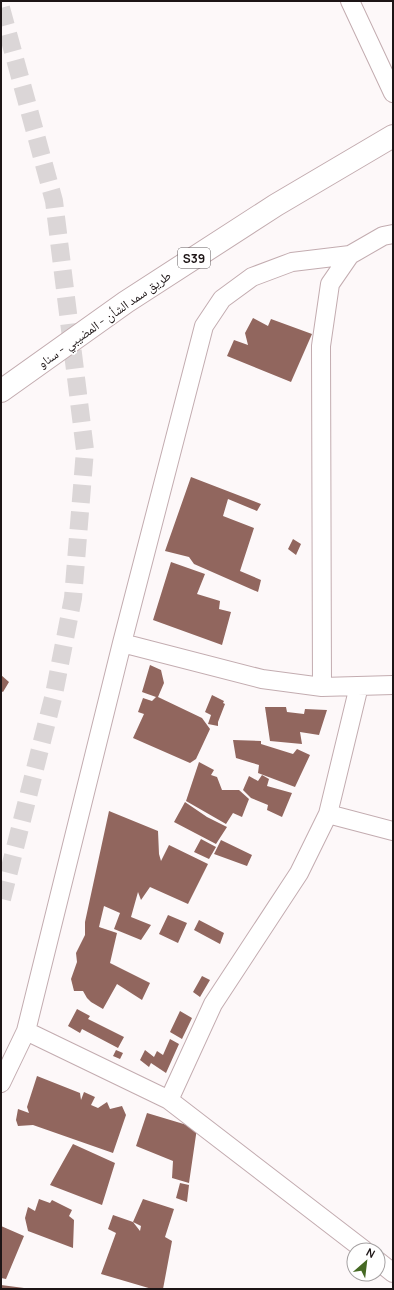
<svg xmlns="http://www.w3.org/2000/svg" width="394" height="1290" font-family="Manrope,'Noto Naskh Arabic',sans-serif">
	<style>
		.building { fill: #91665e }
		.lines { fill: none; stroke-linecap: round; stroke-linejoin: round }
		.street-tunnel { stroke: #dbd6d7; stroke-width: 18; stroke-dasharray: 18 9; stroke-linecap: butt }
		.street-casing { stroke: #c3acb0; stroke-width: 20 }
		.primary-casing { stroke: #c3acb0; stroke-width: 24 }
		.street { stroke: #fff; stroke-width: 18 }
		.primary { stroke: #fff; stroke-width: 22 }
		.labels { text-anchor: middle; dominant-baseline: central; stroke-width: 3.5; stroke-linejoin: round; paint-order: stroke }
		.shield { fill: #fff; stroke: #615b5c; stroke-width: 1 }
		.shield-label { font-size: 12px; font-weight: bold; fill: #1d1516 }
		.street-label { font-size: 13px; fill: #1d1516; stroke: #fff }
	</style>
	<rect width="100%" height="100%" fill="#fdf8f9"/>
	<path class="building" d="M253,318L268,326L271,319L312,334L291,382L227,356L234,340L248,345L245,333Z
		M191,477L261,504L257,511L228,499L223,516L254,528L240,571L261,580L258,592L194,564L189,557L165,551Z
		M293,539L301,544L296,555L288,549Z
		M171,562L205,574L197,594L220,601L219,609L231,612L222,645L153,620Z
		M150,665L161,670L164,683L158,697L202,718L210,729L196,759L190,763L133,738L144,714L138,712L143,698L152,701L156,697L142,692Z
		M1,675L9,682L3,692L1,691Z
		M212,695L224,701L223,703L225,704L218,722V726L208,724L211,715L205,712Z
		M265,707H286L287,712L304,714L305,709L327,710L319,735L300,732L302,744L270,741Z
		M233,740L261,741V744L293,754L297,749L310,755L295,787L258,773L259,765L236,758Z
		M199,762L214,770L211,775L217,777L222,790H239L249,799L242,817L233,813L226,824L186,801Z
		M262,775L269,779L267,786L292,793L282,817L267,810L268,805L251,798L243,790L249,776L258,781Z
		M185,802L207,817L227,827L216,844L174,822Z
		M109,811L158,831L159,854L161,861L169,845L208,864L188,904L150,887L141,900L138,892L131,917L151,925L141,940L114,929L120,913L104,906L99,927L117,933L110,963L150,983L142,1000L117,984L103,1009L91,1002L87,998L83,991H74L71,979L77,962L76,953L85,935V922Z
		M201,839L216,847L209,859L194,852Z
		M221,840L252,855L247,866L214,854Z
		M168,915L187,923L178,943L159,934Z
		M199,920L224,933L220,944L194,930Z
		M202,976L210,980L200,997L193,992Z
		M77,1009L90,1016L88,1019L124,1037L118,1048L82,1029L80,1033L68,1026Z
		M180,1011L192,1018L182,1039L170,1032Z
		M170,1039L179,1044L166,1073L151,1063L149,1067L140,1060L145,1050L154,1057L157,1051L163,1055Z
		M116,1050L123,1053L120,1059L113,1056Z
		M37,1076L80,1093L81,1100L84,1092L95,1097L91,1105L98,1108L107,1102L110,1109L122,1106L126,1115L113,1153L33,1125L18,1126L16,1120L18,1109L29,1113L27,1107Z
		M147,1113L197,1128L189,1183L172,1178L173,1161L136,1146Z
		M73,1144L115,1163L102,1205L50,1185Z
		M180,1183L189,1185L187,1202L176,1198Z
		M39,1199L50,1203L52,1200L72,1210L69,1216L74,1220L73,1248L28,1231L25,1218L28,1207L35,1211Z
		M143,1199L174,1209L165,1237L172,1241L163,1289H152L101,1274L116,1233L108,1229L113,1215L133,1222L140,1231L141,1226L133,1222Z
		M1,1226L24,1236L6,1279L1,1278Z
		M1,1285L24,1288V1289H1Z"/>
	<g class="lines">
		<path class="street-tunnel" d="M1,8L54,201L85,450L73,598L54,694L1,903"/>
		<g class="street-casing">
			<path id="street" d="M350,1L393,93
				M122,643L262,679L322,687L393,685
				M322,687L321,346L330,284L350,255L383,236L393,234
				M328,814L393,831
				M26,1031L169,1100L364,1250
				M1,1083L26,1031L122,643L204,326L222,299L252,277L292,262L350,255
				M169,1100L213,1004L299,873L328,814L359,686
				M378,1261L393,1273"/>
		</g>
		<g class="primary-casing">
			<path id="primary" d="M1,391L126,302L276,205L393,136"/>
		</g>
		<use href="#street" class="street"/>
		<use href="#primary" class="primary"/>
	</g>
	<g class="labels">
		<rect class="shield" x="178" y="248" width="32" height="20" rx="3"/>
		<g class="shield-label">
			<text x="194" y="258">S39</text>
		</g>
		<g class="street-label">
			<text transform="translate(104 319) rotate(-35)">طريق سمد الشأن - المضيبي - سناو</text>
		</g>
	</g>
	<rect width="394" height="1290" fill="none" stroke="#1d1516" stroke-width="4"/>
	<g transform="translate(366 1262) rotate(28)"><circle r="19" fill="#ffffff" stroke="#a5a1a2"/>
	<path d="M0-3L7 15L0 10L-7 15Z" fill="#456923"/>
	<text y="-6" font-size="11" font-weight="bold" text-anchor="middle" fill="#1d1516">N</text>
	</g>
</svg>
